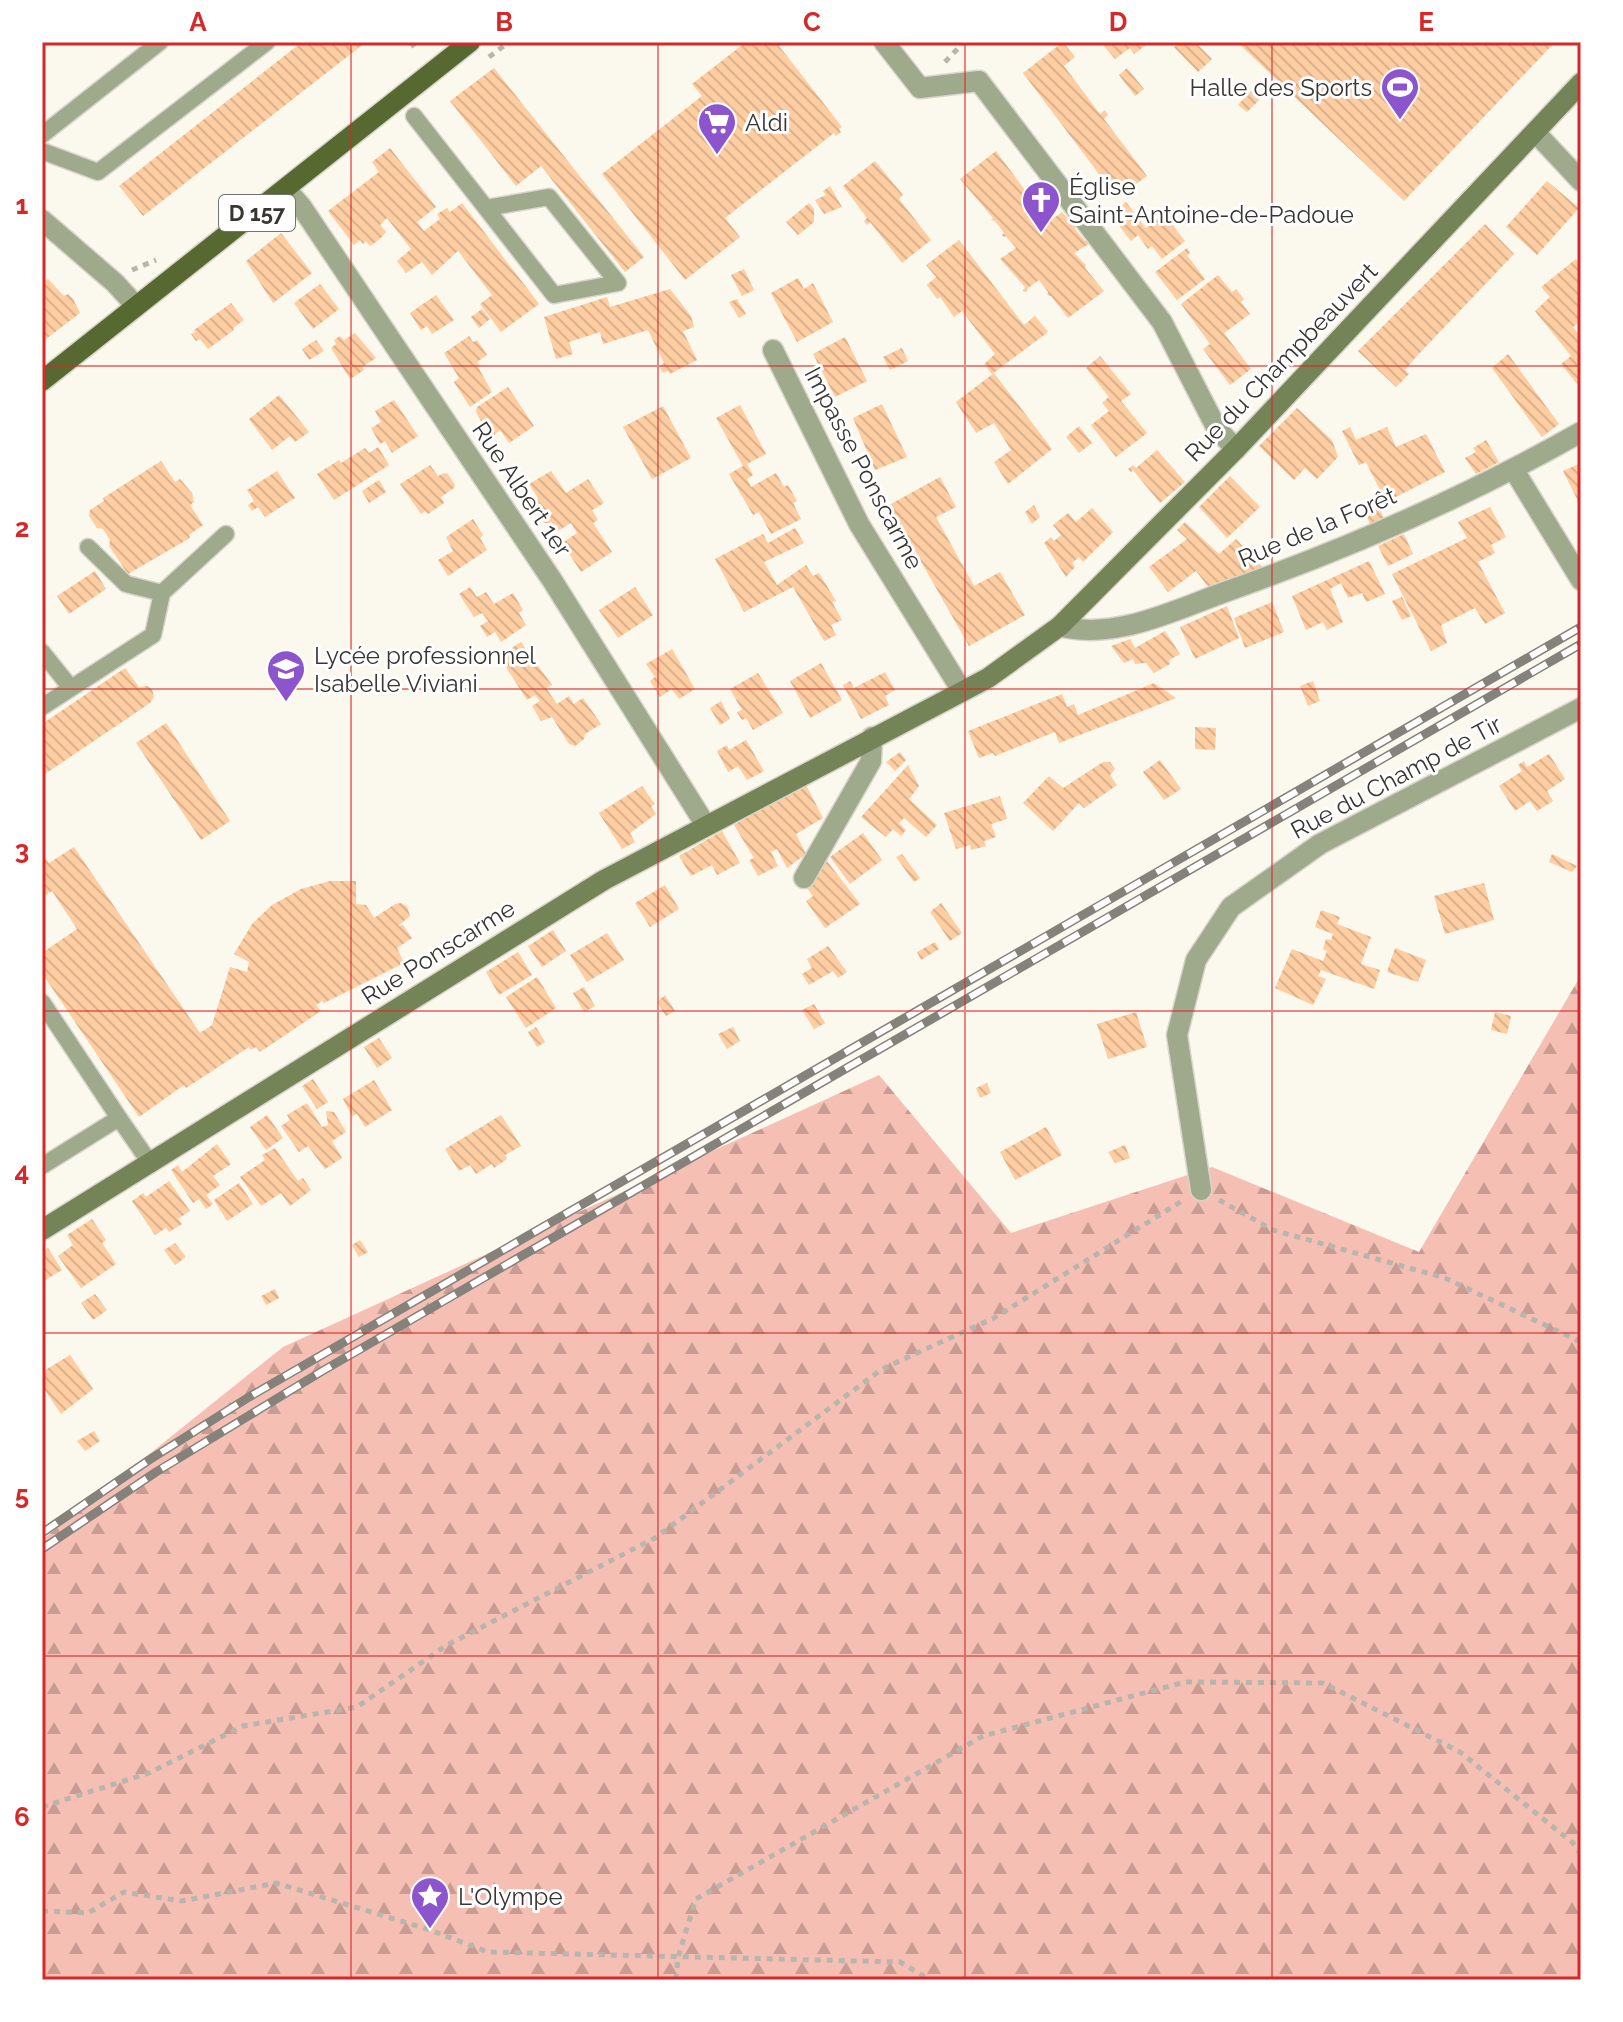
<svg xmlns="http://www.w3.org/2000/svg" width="1623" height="2022" font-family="Raleway,sans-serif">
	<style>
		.forest { fill: url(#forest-firs) }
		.building { fill: url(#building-back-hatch) }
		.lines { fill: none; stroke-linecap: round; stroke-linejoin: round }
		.lane-casing { stroke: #d8d5cb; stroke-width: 19 }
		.street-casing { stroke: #d8d5cb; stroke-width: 23 }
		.secondary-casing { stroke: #d8d5cb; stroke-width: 23 }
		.primary-casing { stroke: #d8d5cb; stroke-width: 23 }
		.path { stroke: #b8b5ad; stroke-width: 5; stroke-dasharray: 6 6; stroke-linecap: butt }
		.lane { stroke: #9faa8c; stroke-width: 16 }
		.street { stroke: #9faa8c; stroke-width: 20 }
		.secondary { stroke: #758457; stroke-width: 20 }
		.primary { stroke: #576930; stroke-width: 20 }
		.rail-casing { stroke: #84827b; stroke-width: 9 }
		.rail { stroke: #fff; stroke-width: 6; stroke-dasharray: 18; stroke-linecap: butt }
		.grid { fill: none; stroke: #d62828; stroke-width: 2; stroke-opacity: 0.55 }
		.labels { text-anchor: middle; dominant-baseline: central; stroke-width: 6; stroke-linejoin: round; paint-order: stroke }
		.shield { fill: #fff; stroke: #737270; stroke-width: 2 }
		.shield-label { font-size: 22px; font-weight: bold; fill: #373632 }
		.poi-label { font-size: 24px; fill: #373632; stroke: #fff; text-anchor: start }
		.street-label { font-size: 24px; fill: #373632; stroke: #fff }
		.neatline { fill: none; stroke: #d62828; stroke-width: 3 }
		.grid-label { font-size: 26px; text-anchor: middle; font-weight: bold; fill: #d62828 }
	</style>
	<defs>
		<pattern id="forest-firs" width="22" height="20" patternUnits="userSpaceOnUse" patternTransform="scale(2)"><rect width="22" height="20" fill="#f6bfb3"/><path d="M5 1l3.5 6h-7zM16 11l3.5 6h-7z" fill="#c89c92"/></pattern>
		<pattern id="building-back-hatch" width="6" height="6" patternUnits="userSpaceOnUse" patternTransform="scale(2)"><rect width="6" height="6" fill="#fecda2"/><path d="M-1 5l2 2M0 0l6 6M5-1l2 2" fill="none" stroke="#dab18c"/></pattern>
	</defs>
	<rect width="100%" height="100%" fill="#fbf8ed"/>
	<path class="forest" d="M1581,975V1980H42V1540L283,1347L879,1075L1011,1233L1212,1167L1419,1252Z"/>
	<path class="building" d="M302,42H366L143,216L119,186Z
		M746,42H776L842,127L839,129L841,132L836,136L834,133L725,218L740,237L685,280L602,174L702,96L692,84Z
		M1063,42L1075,57L1064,66L1100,114L1105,110L1108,115L1104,119L1147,176L1117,198L1023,73Z
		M1101,42H1150L1134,54L1130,48L1115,59Z
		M1179,42H1195L1212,59L1198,72L1174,47Z
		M1237,42H1555L1404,201Z
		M494,68L644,257L625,272L541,166L516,186L450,101Z
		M1127,68L1144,89L1135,96L1119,75Z
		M1252,90L1260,99L1247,112L1238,105Z
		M390,148L436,207L417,222L424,231L440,219L437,214L447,208L450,212L462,203L539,304L501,332L480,304L492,295L458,251L432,275L422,262L406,273L397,261L411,249L387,218L380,225L386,232L380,239L370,246L366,241L363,244L360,240L354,245L328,211L379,172L372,162Z
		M996,151L1027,193L1028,191L1030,194L1028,196L1038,207L1039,206L1049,222L1062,212L1074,226L1076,225L1075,229L1085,241H1089V244L1074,253L1086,265L1085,268L1104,291L1068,318L1051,296L1047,295L1048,292L1039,280L1028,288L1027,292L1023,291L1025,287L1000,259L1016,248L1006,236L1004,237L1002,235L1004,233L995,221L991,220L993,218L960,179Z
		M875,161L903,195L899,199L931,240L902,263L870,222L867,225L864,221L867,218L843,186Z
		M1547,181L1579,208L1537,255L1506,227Z
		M830,186L842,207L824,214L815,200L826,195L823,191Z
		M1126,202L1146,228L1164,214L1185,241L1162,259L1152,246L1148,249L1138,235L1131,241L1110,214Z
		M809,203L814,209V222L798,235L786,222Z
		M1485,224L1514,254L1415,358L1405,370L1409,374L1396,387L1358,351Z
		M281,233L312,273L273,303L246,261Z
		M959,240L1024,325L1035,316L1048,332L992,374L984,364L995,354L962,311L954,317L940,297L937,299L927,285L936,277L926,265Z
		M1187,248L1190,253L1187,255L1205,279L1177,300L1155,272Z
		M1576,259L1581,266V321L1573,327L1581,337V389L1561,364L1571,356L1535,311L1550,297L1541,287Z
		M744,269L754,290L742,296L731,275Z
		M1218,275L1232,292L1236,289L1244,299L1241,302L1250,314L1224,333L1251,369L1230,385L1203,349L1210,344L1181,304Z
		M798,278L804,289L813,283L833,322L797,342L771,293Z
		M48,279L64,296L68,294L73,299L80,313L42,342V283Z
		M320,284L339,309L313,329L294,303Z
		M670,289L691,316L694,327L683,331L697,360L670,374L668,371L663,373L659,366L664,363L648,330L603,344L600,332L569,342L573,354L556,359L544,317L607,297L610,307Z
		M436,295L454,320L432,334L427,326L421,330L410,313Z
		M737,299L746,314L739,318L729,302Z
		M231,303L244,320L233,328L234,330L208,349L200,339L196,341L191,334L195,332L194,330Z
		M482,309L490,319L479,328L471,317Z
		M355,333L376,358L362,367L364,370L350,379L331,348L336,344L334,340L340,336L344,340Z
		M469,336L473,342L477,340L487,355L477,362L480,366L478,367L492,392L470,407L454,382L459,378L444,353Z
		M845,337L867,381L835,397L813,354Z
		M316,340L324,351L309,360L302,349Z
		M902,348L908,361L890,370L883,357Z
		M1508,354L1559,424L1542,437L1492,368Z
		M1100,356L1131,394L1121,401L1147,433L1116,457L1091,425L1109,411L1102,403L1109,397L1086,368Z
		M994,373L1052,449L1008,484L994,462L1011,450L994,423L976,433L956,402Z
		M508,387L534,426L509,443L500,430L494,435L487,424L482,423L476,412L477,407Z
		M279,395L309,432L295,442L290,436L272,450L249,419Z
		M394,400L418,436L392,453L385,441L380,444L371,428L381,422L375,411Z
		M882,404L907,457L875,470L853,418Z
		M740,405L766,454L747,464L753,475L747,479L751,487L776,473L784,487L788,485L797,501L793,503L801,519L771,534L759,512L753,515L729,474L743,466L716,418Z
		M663,406L691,458L652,479L623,427Z
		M1297,408L1332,440L1338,457L1317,479L1305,468L1294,480L1259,446Z
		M1079,426L1092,443L1079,453L1066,437Z
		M1350,427L1356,440L1387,427L1396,447L1426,434L1445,472L1386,502L1366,462L1359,465L1342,431Z
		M1486,440L1499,462L1476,474L1465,458L1476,452L1473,448Z
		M378,447L389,465L334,500L317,474L339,460L341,463L365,448L369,453Z
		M1157,450L1185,482L1160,503L1133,470L1131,472L1128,469L1133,465L1136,468Z
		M161,461L175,482L180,479L192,493L194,502L190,505L203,525L189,535L190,538L128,574L109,546L110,540L103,529L97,528L89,516L90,510L104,501L103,498Z
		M1581,463V502L1579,503L1563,471Z
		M430,465L438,476L444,473L448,474L455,485L454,488L441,497L444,503L428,514L425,511L421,514L400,484Z
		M277,471L295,498L265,517L258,507L252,511L248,505L254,501L247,490Z
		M551,471L566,493L588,479L604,503L592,510L598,520L593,523L612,552L581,572L562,543L577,533L571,523L556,532L549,523H544L533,502L538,498L529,484Z
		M1230,476L1260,507L1227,538L1199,507Z
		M940,477L956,507L936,517L974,586L1000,572L1025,615L969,646L889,505Z
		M379,480L386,492L369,503L362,491Z
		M1374,498L1384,518L1370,524L1361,504Z
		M1034,505L1040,517L1032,524L1025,512Z
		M1490,507L1506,537L1491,545L1495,553L1478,562L1505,613L1485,624L1475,608L1441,625L1447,643L1431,651L1392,574L1467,538L1458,522Z
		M1092,508L1113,532L1083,562L1079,557L1072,563L1075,567L1066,577L1044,543L1051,537L1054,541L1061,535L1053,525L1068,513L1076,522Z
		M473,519L483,535L480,538L487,550L448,576L438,560L453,551L446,537Z
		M1185,522L1219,554L1236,539L1262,567L1210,589L1196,571L1168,592L1149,567L1187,539L1177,530Z
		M795,528L804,543L764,562L777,585L806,565L813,576L819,573L836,601L832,602L842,620L831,625L836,635L824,641L793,587L744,612L715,559L763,534L768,543Z
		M1404,534L1413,554L1388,566L1378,546Z
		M1369,561L1385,594L1366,602L1362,593L1348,598L1341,583L1330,589L1343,622L1327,630L1323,622L1306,630L1292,596Z
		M95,571L106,589L69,614L57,596Z
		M470,587L477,597L486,592L494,604L513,593L523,610L519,613L526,625L501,642L495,632L487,637L480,626L488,621L482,613L474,617L459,594Z
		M635,587L653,615L618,638L599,610Z
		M1402,597L1411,616L1402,620L1392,601Z
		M1272,602L1284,632L1245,648L1234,618Z
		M1227,606L1239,638L1195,659L1180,627Z
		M1165,631L1180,654L1169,660L1170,664L1154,673L1146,663L1135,664L1133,659L1124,663L1111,646L1130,639L1135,648Z
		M521,642L552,685L546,688L557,704L569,696L574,704L583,698L601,724L585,734L584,739L575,746L569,744L552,717L541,721L532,706L540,701L535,695L527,700L499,656Z
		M672,649L695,689L679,699L672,689L660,697L650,681L655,677L646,664Z
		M821,663L842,700L810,718L790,681Z
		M125,668L139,687L147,686L152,689L154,697L150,703L42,776V724Z
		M885,672L895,690L885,696L889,705L861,719L843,685L850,681L854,688Z
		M758,673L783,713L753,730L746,718L742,720L737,712L742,710L730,689Z
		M1313,681L1320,701L1308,706L1300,686Z
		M1154,683L1176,698L1059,743L1055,732L995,756L993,753L979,758L968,731L1062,694L1067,707L1074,704L1078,715Z
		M721,701L730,719L720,725L710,708Z
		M166,723L230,821L201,840L136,743Z
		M1195,727L1216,728L1215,750L1195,749Z
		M746,740L764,771L747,780L738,766L728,772L717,751L727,745L729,750Z
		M900,752L906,760L895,771L886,762Z
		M1549,754L1565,779L1547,791L1553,801L1537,811L1530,801L1515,811L1499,786L1522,771L1518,765L1524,761L1527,767Z
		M1160,760L1181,789L1164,800L1143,772Z
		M1103,762H1110L1115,769L1110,775L1117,785L1084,808L1079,803L1053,831L1023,803L1049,776L1063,788Z
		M908,765L919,786L909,799L937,825L926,837L904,818L899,823L906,830L901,836L893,829L886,837L861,817Z
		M805,783L823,818L796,834L806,854L787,868L777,849L771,852L778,866L758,876L749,860L754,858L734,825Z
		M642,786L655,804L651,807L656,814L630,833L635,842L622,849L599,813Z
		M1000,796L1007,819L991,824L996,837L984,841L986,846L971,850L970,845L956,849L944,813Z
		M722,831L740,863L717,875L712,865L691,876L679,856Z
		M863,833L882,860L850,884L830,857Z
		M74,847L200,1033L212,1025L230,967L247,972L249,962L234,954L252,924L272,905L301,889L330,881H356V904L366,905L374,918L395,904L401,903L407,906L410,916L398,926L403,925L412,938L397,948L404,963L324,1003L322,1001L316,1005L321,1011L260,1052L256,1047L251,1050L249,1047L186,1088L184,1085L139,1117L42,973V953L77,929L52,891L42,897V853L49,863Z
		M902,854L920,878L914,882L896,857Z
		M1552,854L1577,866L1572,872L1549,862Z
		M824,857L860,904L825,928L806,901L813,896L806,887Z
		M1484,883L1494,920L1445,934L1434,896Z
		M665,885L679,909L650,927L635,903Z
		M941,903L962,933L950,941L930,912Z
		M1321,910L1340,917L1337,924L1371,937L1361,964L1380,970L1374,989L1321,970L1318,976L1326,979L1313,1005L1275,988L1292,949L1323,961L1327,951L1323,949L1326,939L1331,940L1333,934L1315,927Z
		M553,930L566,951L542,967L528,946Z
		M607,933L624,960L587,982L570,955Z
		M935,942L939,949L921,960L917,952Z
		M828,946L847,972L838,978L833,971L809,985L802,974L812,968L807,959Z
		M1395,948L1426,960L1418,982L1387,972Z
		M518,952L532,975L499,995L486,972Z
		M537,977L556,1008L526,1028L506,997Z
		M584,987L595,1006L584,1012L573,993Z
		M665,995L675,1011L666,1016L657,1002Z
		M814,1004L825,1023L814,1029L802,1010Z
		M1136,1012L1147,1047L1108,1059L1097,1024Z
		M1495,1012L1511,1016L1507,1034L1491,1030Z
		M536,1027L545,1042L537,1047L528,1032Z
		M733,1027L740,1041L727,1049L718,1034Z
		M379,1038L392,1058L377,1068L364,1047Z
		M313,1079L328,1102L317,1109L302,1086Z
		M374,1080L392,1110L365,1127L357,1114L352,1116L343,1099Z
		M987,1083L991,1093L980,1098L976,1088Z
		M307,1103L322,1127L328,1125L326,1111L334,1112L346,1132L332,1141L342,1158L325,1169L308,1146L299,1152L281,1126L290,1120L287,1115Z
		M267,1115L283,1138L266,1150L250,1127Z
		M501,1115L521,1146L505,1155L507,1159L494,1168L492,1164L476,1174L470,1165L459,1171L445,1149Z
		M1046,1127L1062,1155L1015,1180L1000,1152Z
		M217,1144L231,1164L213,1176L220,1185L206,1195L213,1204L206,1209L199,1199L193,1203L171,1170L178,1165L182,1172Z
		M1125,1145L1130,1158L1115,1163L1108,1152Z
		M275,1148L298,1181L303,1178L311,1190L290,1206L281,1193L261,1206L240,1177L265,1160L262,1155Z
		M169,1181L190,1211L178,1219L182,1224L169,1232L166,1228L155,1235L132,1201L143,1193L146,1197Z
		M239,1183L253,1204L227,1221L214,1200Z
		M92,1219L106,1240L102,1243L116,1264L81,1288L58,1256L73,1245L67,1235Z
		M360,1240L368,1252L359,1257L352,1245Z
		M175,1243L186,1257L175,1265L164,1250Z
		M48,1248L62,1270L42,1282V1252Z
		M275,1289L279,1298L266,1305L261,1296Z
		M95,1294L107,1310L93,1320L81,1303Z
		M70,1355L93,1389L61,1414L42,1386V1372Z
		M94,1431L100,1441L85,1451L77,1441Z"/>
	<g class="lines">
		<g class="lane-casing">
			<path id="lane" d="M414,116L554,295L618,283L549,197L486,208
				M42,135L160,42
				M42,151L98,172L267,42
				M88,547L126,584L162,593
				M42,652L71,688
				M42,707L153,635L162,593L226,534
				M42,1002L119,1118
				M42,1166L119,1118L150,1163"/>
		</g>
		<g class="street-casing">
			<path id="street" d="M884,42L920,88L979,81L1162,322L1217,429L1236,449
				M1535,132L1581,181
				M286,189L301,206L552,580L705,824
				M42,220L115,283L136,306
				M773,350L859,524L962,691
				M1514,470L1581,580
				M1060,626C1114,641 1175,610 1225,592C1347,549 1468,496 1581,432
				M804,878L871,761L872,737
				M1201,1190L1177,1035L1196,960L1231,907L1320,844L1581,708"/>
		</g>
		<g class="secondary-casing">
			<path id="secondary" d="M42,1230L604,880L988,678L1060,626L1236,449L1581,83"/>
		</g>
		<g class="primary-casing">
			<path id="primary" d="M42,381L470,42"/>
		</g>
		<path class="path" d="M411,42L417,51
			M489,57L509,42
			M945,62L964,42
			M132,270L156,260
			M1219,1200L1273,1230L1445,1278L1581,1342
			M42,1807L149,1773L243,1726L357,1707L447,1645L655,1538L882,1369L994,1318L1182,1201
			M42,1911L88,1913L124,1892L182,1901L276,1883L430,1930L488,1952L900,1962L930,1980
			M676,1980L678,1957L696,1899L983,1736L1185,1682L1323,1683L1460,1752L1573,1843L1581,1855"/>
		<use href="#lane" class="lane"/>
		<use href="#street" class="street"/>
		<use href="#secondary" class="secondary"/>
		<use href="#primary" class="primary"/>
		<g class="rail-casing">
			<path id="rail" d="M42,1533L149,1460L249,1397L1581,627
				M42,1549L156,1472L324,1370L1581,644"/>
		</g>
		<use href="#rail" class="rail"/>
	</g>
	<path class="grid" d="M351,42V1980M658,42V1980M965,42V1980M1272,42V1980M42,366H1581M42,689H1581M42,1011H1581M42,1333H1581M42,1656H1581"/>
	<defs>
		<g id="stadium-pin" transform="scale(2)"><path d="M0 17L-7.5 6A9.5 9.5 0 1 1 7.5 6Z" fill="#8c55cd" stroke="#fff"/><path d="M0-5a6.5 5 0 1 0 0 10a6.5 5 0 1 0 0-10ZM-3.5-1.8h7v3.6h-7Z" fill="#fff"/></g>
		<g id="supermarket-pin" transform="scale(2)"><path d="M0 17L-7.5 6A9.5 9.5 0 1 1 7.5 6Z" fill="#8c55cd" stroke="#fff"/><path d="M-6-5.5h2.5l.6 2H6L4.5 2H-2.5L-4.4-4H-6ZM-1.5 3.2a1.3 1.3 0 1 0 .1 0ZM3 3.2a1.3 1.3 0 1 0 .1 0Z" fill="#fff"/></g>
		<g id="church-pin" transform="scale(2)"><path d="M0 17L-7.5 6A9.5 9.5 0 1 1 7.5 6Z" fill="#8c55cd" stroke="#fff"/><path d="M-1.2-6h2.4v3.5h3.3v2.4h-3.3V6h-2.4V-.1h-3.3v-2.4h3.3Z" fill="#fff"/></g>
		<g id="school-pin" transform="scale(2)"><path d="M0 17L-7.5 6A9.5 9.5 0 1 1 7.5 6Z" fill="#8c55cd" stroke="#fff"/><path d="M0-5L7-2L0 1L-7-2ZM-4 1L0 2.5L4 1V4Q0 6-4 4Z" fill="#fff"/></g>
		<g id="sight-pin" transform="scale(2)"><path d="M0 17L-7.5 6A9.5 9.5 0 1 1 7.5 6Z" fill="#8c55cd" stroke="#fff"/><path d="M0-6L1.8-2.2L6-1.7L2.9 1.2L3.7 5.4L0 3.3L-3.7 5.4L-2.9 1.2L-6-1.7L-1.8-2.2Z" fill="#fff"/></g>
	</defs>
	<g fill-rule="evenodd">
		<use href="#stadium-pin" x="1400" y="87"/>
		<use href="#supermarket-pin" x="717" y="122"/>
		<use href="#church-pin" x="1041" y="200"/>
		<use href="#school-pin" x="286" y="669"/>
		<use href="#sight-pin" x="430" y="1896"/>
	</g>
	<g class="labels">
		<rect class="shield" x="219" y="195" width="76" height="36" rx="6"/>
		<g class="shield-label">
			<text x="257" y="213">D 157</text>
		</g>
		<g class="poi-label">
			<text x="1372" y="87" text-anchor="end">Halle des Sports</text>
			<text x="745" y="122">Aldi</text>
			<text x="1069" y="186">Église<tspan x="1069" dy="28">Saint-Antoine-de-Padoue</tspan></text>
			<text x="314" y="655">Lycée professionnel<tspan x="314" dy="28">Isabelle Viviani</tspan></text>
			<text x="458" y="1896">L'Olympe</text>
		</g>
		<g class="street-label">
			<text transform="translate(1281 362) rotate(-46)">Rue du Champbeauvert</text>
			<text transform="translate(864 468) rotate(62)">Impasse Ponscarme</text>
			<text transform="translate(522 489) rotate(56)">Rue Albert 1er</text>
			<text transform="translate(1317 527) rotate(-23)">Rue de la Forêt</text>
			<text transform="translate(1396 777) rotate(-28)">Rue du Champ de Tir</text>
			<text transform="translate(438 952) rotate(-32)">Rue Ponscarme</text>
		</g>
	</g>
	<rect width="1623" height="2022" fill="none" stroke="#ffffff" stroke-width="88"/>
	<rect x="44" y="44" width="1535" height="1934" class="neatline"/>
	<g class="grid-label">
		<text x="198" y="31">A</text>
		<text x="504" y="31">B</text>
		<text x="812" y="31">C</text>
		<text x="1118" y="31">D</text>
		<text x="1426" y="31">E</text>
		<text x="22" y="214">1</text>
		<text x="22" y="537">2</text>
		<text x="22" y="859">3</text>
		<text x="22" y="1181">4</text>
		<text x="22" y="1504">5</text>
		<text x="22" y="1826">6</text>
	</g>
</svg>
